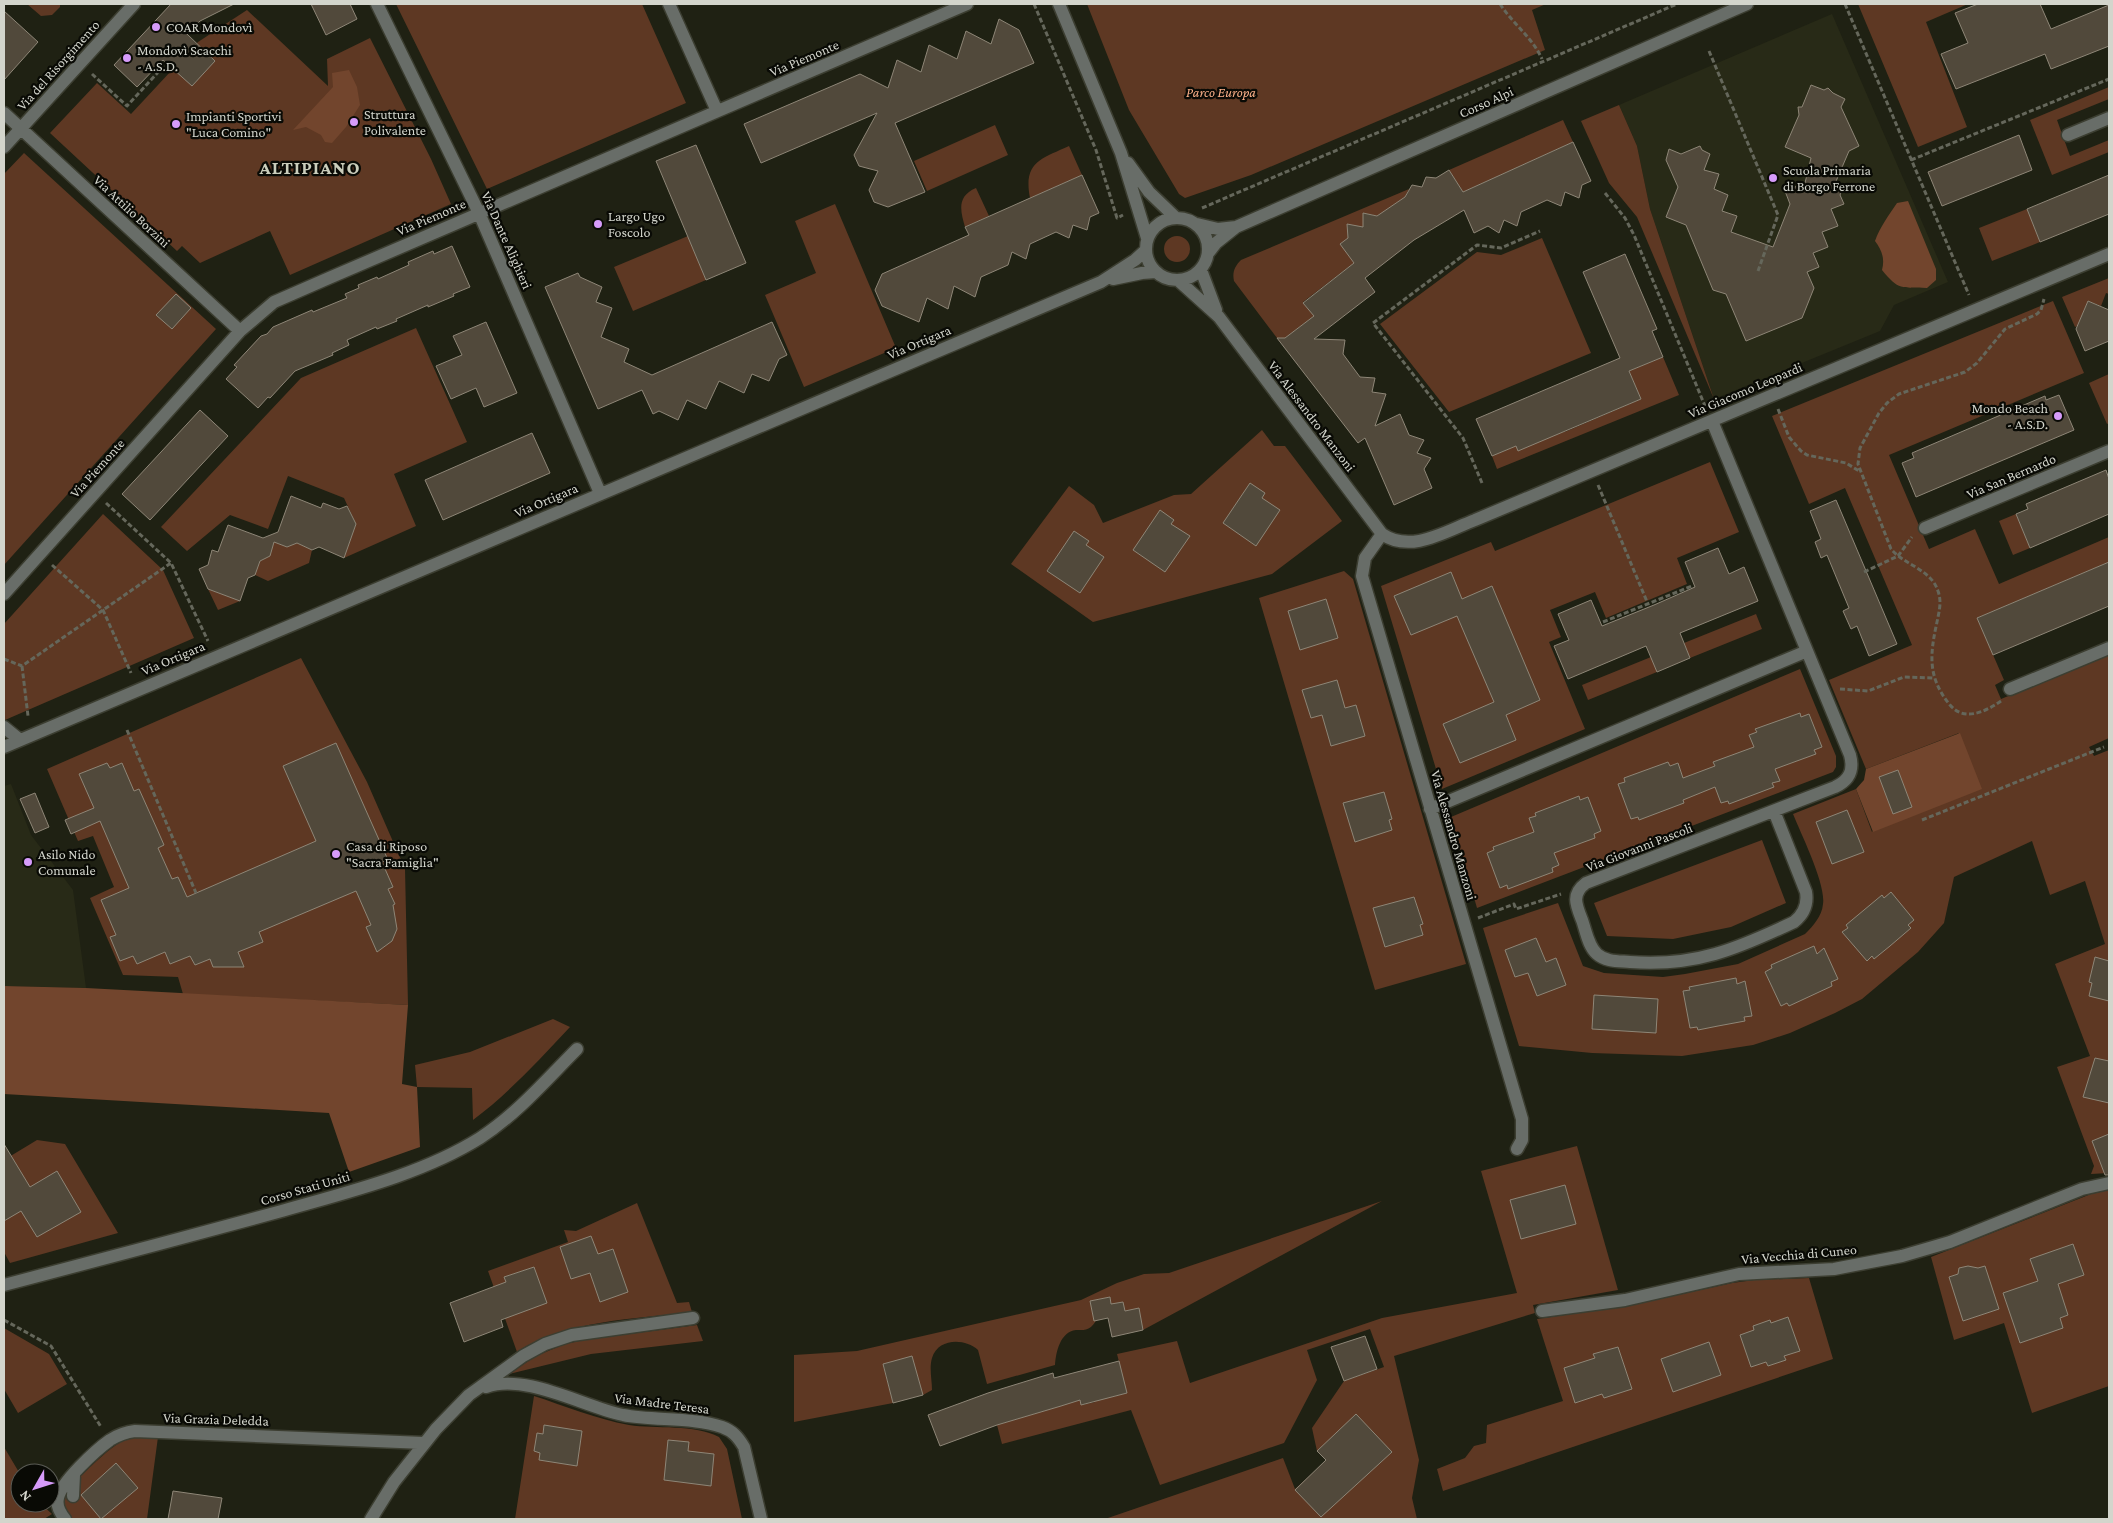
<svg xmlns="http://www.w3.org/2000/svg" width="2113" height="1523" font-family="'Crimson Pro',serif">
	<style>
		.built { fill: #282a17 }
		.green { fill: #5e3823 }
		.forest { fill: #72452d }
		.building { fill: #51493b; stroke: #8e8677 }
		.lines { fill: none; stroke-linecap: round; stroke-linejoin: round }
		.minor-casing { stroke: #3c3e31; stroke-width: 15 }
		.path { stroke: #65675b; stroke-width: 3; stroke-dasharray: 5 2.5; stroke-linecap: butt }
		.minor { stroke: #686d68; stroke-width: 12 }
		.poi-dot { fill: #d69bfa; stroke: #090a05; stroke-width: 2 }
		.labels { text-anchor: middle; dominant-baseline: central; stroke-width: 4.5; stroke-linejoin: round; paint-order: stroke }
		.poi-label { font-size: 14px; fill: #d3d5cc; stroke: #090a05; text-anchor: start }
		.street-label { font-size: 14px; fill: #d3d5cc; stroke: #090a05 }
		.park-label { font-size: 14px; font-style: italic; fill: #faaf88; stroke: #090a05 }
		.district-label { font-size: 19px; font-weight: bold; letter-spacing: 1px; fill: #cacdbb; stroke: #090a05 }
	</style>
	<rect width="100%" height="100%" fill="#1f2113"/>
	<path class="built" d="M1832,14L1948,282L1894,305L1880,331L1714,399L1650,209L1637,146L1619,105Z
		M11,784L31,835L73,890L86,988L4,986V786Z"/>
	<path class="green" d="M27,4H60V7L52,15L41,16Z
		M396,4H642L686,103L487,189Z
		M1087,4H1546L1532,10L1545,50L1251,175L1185,198L1179,194L1129,110Z
		M1858,4H1968L1926,22L1967,127L1918,147Z
		M247,10L328,86L327,59L370,38L431,159L451,204L290,275L270,231L200,263L182,246L177,251L50,133L97,83L131,114L198,42Z
		M2109,87V99L2057,120L2070,156L2109,140V152L2052,175L2030,120Z
		M1619,105L1637,146L1650,209L1714,399L1637,217L1609,183L1581,121Z
		M1563,120L1573,142L1463,192L1449,170Z
		M995,125L1008,155L927,191L914,161Z
		M1069,146L1082,175L1030,198C1023,162 1041,159 1069,146Z
		M24,153L216,329L4,565V174Z
		M976,188L989,216L965,227C960,210 957,196 976,188Z
		M1409,189L1405,197L1378,216L1363,213V227L1347,225L1348,238L1354,263L1303,302L1314,316L1280,342L1234,281C1232,272 1235,266 1241,260Z
		M835,204L896,348L804,387L765,295L816,273L795,221Z
		M2027,209L2040,242L1992,261L1979,228Z
		M1164 249a13 13 0 1 1 26 0a13 13 0 1 1-26 0Z
		M688,236L706,280L633,311L614,267Z
		M1542,238L1591,353L1449,412L1380,324L1477,252L1501,255Z
		M2109,278V294L2106,293L2101,306L2088,301L2081,318L2083,323L2075,327L2062,297Z
		M2053,301L2084,373L1889,455L1929,549L1975,529L1999,584L2109,537V562L1977,618L2004,680L1995,685L2001,699L2109,655V738L2089,747L2094,756L2109,750V1173L2091,1174L2094,1166L2057,1067L2090,1056L2055,964L2105,944L2085,881L2050,895L2032,841L1954,877L1944,923L1918,952L1862,999L1835,1013L1790,1033L1753,1045L1682,1056L1592,1053L1519,1046L1483,928L1558,903L1583,966L1604,973L1663,977L1685,974L1738,964L1805,934C1813,926 1822,916 1823,904C1826,884 1801,834 1793,814L1856,789L1872,832L1959,733L1866,769L1829,680L1912,645L1845,488L1809,504L1772,416Z
		M416,328L467,442L394,474L416,526L344,558L356,524L344,498L288,476L268,529L230,515L187,551L161,527L301,378Z
		M1663,357L1679,395L1497,469L1492,456L1516,446L1567,431L1641,399L1629,371Z
		M2109,374V423L2107,424L2089,383Z
		M1262,430L1274,446H1285L1342,521L1272,574L1093,622L1011,564L1069,486L1094,505L1103,523L1174,495L1191,494Z
		M1710,462L1739,532L1677,558L1687,584L1606,618L1595,592L1550,610L1561,637L1549,642L1585,729L1442,789L1381,586L1491,542L1495,551Z
		M103,514L163,570L194,638L5,720L4,624Z
		M2016,514L2030,548L2013,555L1999,521Z
		M274,542L287,547L297,543L312,550L309,563L268,581L255,575L260,561L270,556Z
		M1344,571L1353,579L1466,964L1375,990L1259,598Z
		M208,589L240,601L218,610Z
		M1756,614L1762,629L1690,658L1684,643Z
		M1651,657L1657,672L1588,700L1582,685Z
		M301,658L367,782L405,869L408,1005L183,994L178,977L123,975L90,898L114,887L93,836L78,841L47,769Z
		M1800,669L1836,756V767L1833,772L1477,908L1451,817Z
		M1762,840L1786,903L1731,927L1673,939L1607,936L1594,903Z
		M553,1019L570,1027C539,1060 509,1093 473,1120L472,1088L417,1087L415,1065L470,1052Z
		M37,1140L65,1144L118,1233L10,1263L4,1252V1160Z
		M1577,1146L1618,1290L1533,1305L1535,1313L1394,1356L1419,1460L1412,1498L1417,1519H1105L1283,1458L1295,1489L1314,1472L1335,1470L1317,1451L1312,1428L1344,1381L1384,1367L1370,1329L1307,1350L1317,1380L1284,1443L1160,1485L1131,1410L1002,1444L997,1425L1080,1400L1082,1405L1095,1402V1397L1111,1393L1112,1397L1127,1393L1117,1354L1177,1341L1190,1383L1382,1318L1517,1293L1481,1171Z
		M2109,1190V1386L2032,1413L2004,1323L1954,1340L1931,1257L2091,1194Z
		M1382,1201L1143,1330L1139,1309L1125,1311L1111,1304L1110,1297C1105,1305 1096,1323 1091,1327C1086,1331 1081,1330 1076,1330C1060,1332 1056,1352 1055,1365L987,1384L978,1350C965,1338 938,1338 932,1358C929,1368 932,1380 932,1390L923,1395L912,1357L883,1365L893,1403L794,1422V1355L857,1351L1081,1300L1117,1283L1144,1274L1169,1273Z
		M637,1203L677,1303L689,1302L692,1312C637,1319 564,1320 517,1352L488,1271L568,1242L564,1230L576,1231Z
		M1809,1278L1833,1359L1443,1491L1437,1469L1465,1458L1474,1446L1486,1443L1487,1425L1563,1401L1537,1319L1627,1306L1732,1283L1754,1280Z
		M697,1325L703,1341L591,1354L509,1374L536,1356L565,1344L584,1340Z
		M4,1328L49,1354L67,1384L18,1413L4,1389Z
		M534,1396C565,1406 596,1419 629,1425C656,1429 695,1424 719,1437L727,1449L742,1519H515Z
		M134,1437H158L147,1519H72C68,1515 63,1509 63,1502C63,1490 105,1452 116,1445C122,1441 127,1439 134,1437Z
		M4,1447L20,1474V1503H40L52,1514L44,1519H4Z"/>
	<path class="forest" d="M349,70L357,87L360,105L346,127L332,143L325,142L321,135L306,127L293,130L333,87L332,73Z
		M1908,201L1936,269V280L1927,288C1901,287 1899,291 1882,270C1885,259 1882,250 1875,241C1880,227 1889,215 1897,203Z
		M1960,733L1982,789L1873,832L1856,789L1864,780L1866,769Z
		M4,986L86,988L408,1005L402,1084L417,1087L420,1147L349,1172L329,1113L4,1094Z"/>
	<path class="building" d="M171,4H234L200,21L187,34L215,61L192,86L163,60L137,87L114,65Z
		M311,4H350L357,19L326,35Z
		M1978,4H2040L2051,29L2109,5V46L2051,69L2045,54L1956,89L1941,54L1968,43L1955,13Z
		M4,11L38,42L4,80Z
		M999,19L1019,30L1034,63L895,123L925,192L888,207L874,202L869,190L878,171L859,166L854,155L877,113L761,163L744,124L860,74L888,88L897,60L921,72L929,45L957,59L966,31L991,44Z
		M1811,85L1824,90L1828,88L1833,93L1845,99L1841,107L1859,146L1849,151L1834,186L1842,190L1840,195L1844,204L1831,209L1838,226L1822,232L1828,247L1813,253L1819,267L1807,272L1814,288L1802,318L1746,341L1726,294L1713,290L1686,225L1666,217L1678,187L1666,160L1669,149L1681,154L1700,146L1702,150L1710,154L1704,170L1719,174L1714,189L1728,195L1722,211L1737,216L1731,232L1773,247L1790,204L1785,191L1805,183L1811,158L1785,147L1799,115L1798,107H1802Z
		M2019,135L2032,170L1942,206L1928,172Z
		M1573,142L1591,181L1582,185L1579,198L1565,192L1561,206L1547,200L1521,212L1517,226L1504,220L1499,233L1488,226L1474,233L1464,210L1414,240L1365,278L1375,292L1314,339L1345,340L1343,354L1360,377L1375,378L1372,392L1386,394L1375,426L1400,414L1409,435L1424,440L1417,453L1431,458L1424,469L1432,488L1394,505L1365,438L1358,443L1277,338H1285L1314,316L1303,303L1354,263L1340,244L1348,238L1347,224L1363,227V213L1377,216L1405,197L1412,185L1422,187L1426,177L1436,178L1449,170L1463,192Z
		M696,145L746,263L706,280L656,161Z
		M1082,175L1099,213L1090,217L1087,230L1073,225L1069,238L1056,232L1030,244L1026,259L1012,252L1008,265L981,277L975,297L954,286L948,309L927,298L919,322L882,306L875,290L882,274L969,235L965,227Z
		M2109,175V214L2040,242L2027,209Z
		M452,246L470,287L453,294L454,296L428,307V305L396,319L397,321L377,329L376,327L347,340L349,345L332,353L333,355L295,371L270,398L268,397L258,408L226,379L237,367L234,365L261,336L267,334L273,327L312,310L313,312L347,298L345,294L359,288L358,285L377,277L378,279L409,265L408,262L433,251L434,254Z
		M1625,254L1657,329L1652,331L1663,357L1629,371L1641,399L1518,451L1516,446L1492,456L1476,419L1620,358L1583,272Z
		M578,273L580,277L602,287L596,302L612,308L601,337L629,349L624,362L652,375L772,322L787,355L779,359L769,381L752,374L744,393L719,381L706,409L687,400L678,420L659,411L653,414L642,390L598,409L545,287Z
		M176,294L191,308L172,329L156,315Z
		M2088,301L2109,310V341L2085,351L2076,329Z
		M486,322L517,393L484,407L476,388L451,399L436,366L462,355L453,336Z
		M2059,395L2074,430L1916,497L1902,463L1914,458L1912,453L2045,396L2046,400Z
		M200,410L228,436L150,520L122,494Z
		M532,433L550,473L443,520L425,480Z
		M2106,470L2109,479V514L2030,548L2016,514L2028,509L2026,504Z
		M1250,483L1265,493L1262,498L1280,510L1256,546L1223,523Z
		M291,496L321,508L323,503L339,509L347,506L356,524L344,558L319,547L312,550L297,543L287,547L274,542L270,556L260,561L255,575L248,578L240,601L208,589L199,569L208,565L212,550L218,552L228,525L263,538L278,532Z
		M1836,500L1897,644L1869,656L1857,626L1851,629L1843,611L1849,608L1827,555L1821,558L1815,542L1821,539L1810,511Z
		M1160,510L1174,520L1171,524L1190,536L1165,572L1133,550Z
		M1074,531L1089,541L1086,545L1104,557L1080,593L1047,571Z
		M1718,548L1729,574L1744,567L1758,601L1680,633L1690,658L1657,672L1646,646L1568,679L1554,646L1569,640L1558,614L1591,600L1602,626L1654,605L1695,587L1685,562Z
		M2109,562V606L1993,655L1977,618Z
		M1451,572L1462,599L1492,586L1540,700L1506,715L1516,740L1460,763L1443,724L1494,702L1457,616L1411,635L1394,596Z
		M1326,599L1338,638L1300,650L1288,611Z
		M1337,680L1345,708L1356,705L1365,736L1331,746L1322,715L1311,718L1302,690Z
		M1800,713L1801,717L1809,714L1822,747L1814,750L1816,754L1775,769L1780,781L1772,783L1774,787L1729,804L1728,801L1721,803L1715,787L1683,800L1684,803L1639,820L1638,817L1631,819L1618,784L1625,782L1624,778L1668,762L1670,766L1678,763L1683,778L1715,766L1713,762L1754,747L1749,735L1757,732L1755,729Z
		M336,743L388,860L382,862L393,887L388,889L395,904L393,905L397,929L392,941L377,952L366,927L371,925L356,891L259,932L263,942L238,952L244,967H213L210,959L195,965L190,956L170,964L165,952L137,964L133,956L120,961L110,937L116,935L101,900L129,888L100,821L71,834L65,820L94,808L79,774L107,763L110,768L122,763L134,791L139,789L157,829L164,845L158,848L172,879L178,877L187,897L316,841L283,766Z
		M1898,770L1912,807L1893,814L1879,777Z
		M1384,792L1392,819L1389,820L1392,830L1355,842L1343,803Z
		M35,793L49,827L35,833L20,799Z
		M1579,796L1580,800L1588,797L1601,831L1594,834L1595,838L1554,853L1559,865L1552,868L1553,872L1508,889L1507,885L1500,888L1487,853L1494,850L1493,847L1534,832L1529,818L1536,816L1535,813Z
		M1847,810L1864,852L1832,864L1816,822Z
		M1891,892L1914,920L1908,925L1911,928L1890,946L1874,959L1872,956L1867,961L1842,932L1848,928L1846,925L1882,895L1884,898Z
		M1414,897L1423,924L1420,925L1423,935L1385,947L1373,908Z
		M1536,938L1546,962L1556,958L1566,985L1537,996L1528,973L1515,977L1505,950Z
		M1814,946L1817,954L1824,948L1838,979L1831,982L1832,986L1789,1006L1787,1003L1781,1006L1765,972L1772,968L1771,965Z
		M2095,957L2109,961V1001L2089,996L2092,983L2089,982Z
		M1736,978L1737,984L1745,981L1752,1016L1744,1017L1745,1021L1718,1026L1698,1030L1697,1027L1690,1028L1683,991L1690,990L1689,987Z
		M1594,995L1658,999L1656,1033L1592,1029Z
		M2095,1058L2109,1061V1103L2083,1097Z
		M2109,1134V1175H2105L2092,1141Z
		M4,1144L30,1187L57,1171L81,1212L37,1237L21,1211L4,1221Z
		M1565,1185L1576,1224L1521,1239L1510,1200Z
		M591,1236L598,1254L613,1249L628,1292L600,1302L590,1273L571,1279L560,1247Z
		M2073,1244L2084,1275L2058,1284L2068,1315L2060,1318L2063,1328L2020,1343L2003,1293L2038,1281L2030,1259Z
		M1968,1266L1978,1268L1985,1266L1999,1309L1963,1321L1949,1277L1958,1274L1959,1268Z
		M534,1267L547,1303L501,1320L503,1327L464,1342L450,1303L506,1282L504,1277Z
		M1110,1297L1111,1304L1123,1302L1125,1311L1139,1308L1143,1330L1112,1337L1108,1318L1094,1321L1090,1301Z
		M1788,1317L1800,1351L1784,1356L1786,1360L1768,1366L1766,1362L1751,1367L1740,1335L1754,1330L1753,1326L1770,1320L1771,1323Z
		M1365,1336L1377,1369L1344,1381L1331,1347Z
		M1709,1342L1721,1375L1673,1392L1661,1359Z
		M1618,1347L1632,1389L1604,1398L1602,1394L1575,1403L1564,1368L1595,1358L1593,1354Z
		M912,1356L923,1395L893,1403L883,1364Z
		M1119,1361L1127,1393L1081,1405L1080,1400L1061,1406L997,1425L940,1446L928,1415L988,1393L1053,1373L1054,1378Z
		M1356,1414L1392,1452L1321,1517L1295,1490L1326,1460L1317,1451Z
		M544,1425L582,1431L577,1466L539,1460L540,1453L534,1451L537,1433L543,1434Z
		M668,1440L689,1442L688,1451L714,1454L711,1486L664,1480Z
		M116,1463L138,1488L101,1519L81,1495Z
		M173,1491L222,1498L218,1519H168Z"/>
	<g class="lines">
		<g class="minor-casing">
			<path id="minor" d="M377,4L479,213L600,493
				M669,4L717,111
				M1059,4L1121,153L1147,238
				M4,113L240,331
				M2068,135L2109,118
				M4,147L134,4
				M1128,163L1149,192L1175,217
				M1146 249a31 31 0 1 1 62 0a31 31 0 1 1-62 0Z
				M1197,224L1218,229L1236,227
				M1209,252L1216,243L1236,227L1747,4
				M1201,270L1216,310
				M1113,279L1142,273L1156,272
				M1179,281L1219,317L1382,534C1411,554 1446,531 1475,520L2109,254
				M1712,421L1850,755C1854,770 1850,780 1835,787L1586,883C1571,894 1576,905 1582,920C1586,931 1588,946 1597,954C1606,962 1619,961 1630,962C1695,967 1737,949 1794,922C1804,914 1808,904 1806,892L1774,811
				M1925,528L2109,451
				M1382,534L1365,558L1362,576L1522,1119V1140L1517,1149
				M4,594L240,331L274,302L329,278L967,4
				M2010,689L2109,648
				M4,727L20,740
				M4,747L1101,282L1135,260L1146,250
				M1430,809L1807,651
				M4,1285C95,1261 187,1237 278,1212C344,1193 421,1175 480,1138C517,1114 546,1080 577,1049
				M1542,1311L1625,1300L1739,1274L1834,1269L1902,1256L1950,1242L2082,1189L2109,1183
				M486,1387C526,1373 582,1406 623,1415C654,1421 693,1417 722,1427C733,1431 738,1437 744,1447L761,1519
				M73,1496L74,1475
				M65,1519C60,1513 56,1506 58,1498C61,1482 96,1450 110,1440C118,1435 126,1432 135,1431L424,1443
				M371,1519L394,1482L436,1429L469,1395L523,1356L545,1344L572,1335L693,1318"/>
		</g>
		<path class="path" d="M1034,4L1096,150L1117,218L1123,215
			M1500,4C1513,24 1532,37 1542,59
			M1845,4L1969,295
			M1709,51L1778,215L1758,271
			M92,74L127,106L161,69
			M1911,160L2109,79
			M1605,193L1625,218L1634,235L1705,406
			M1202,208L1677,4
			M1778,409L1789,437L1801,451L1807,455L1846,463L1859,471
			M1482,483L1463,438L1373,323L1477,245L1501,248L1540,231
			M1598,485L1648,604
			M106,503L171,563L208,641
			M52,565L103,610L131,673
			M1864,572L1898,556L1912,537
			M1603,622L1692,586
			M4,659L22,666L171,563
			M22,666L28,716
			M1840,689L1868,691L1904,677L1934,678
			M2001,701C1985,712 1964,722 1950,705C1927,677 1930,654 1937,622C1939,612 1942,602 1938,591C1931,569 1904,565 1891,549L1858,464L1860,448L1879,413L1887,403L1899,394L1965,372L1977,363L2005,329L2037,314L2041,310L2044,299
			M127,730L196,893
			M1922,820L2104,747
			M1478,918L1514,904L1516,909L1561,894
			M4,1320L51,1346L101,1427"/>
		<use href="#minor" class="minor"/>
	</g>
	<g class="poi-dot">
		<circle cx="156" cy="27" r="5"/>
		<circle cx="127" cy="58" r="5"/>
		<circle cx="354" cy="122" r="5"/>
		<circle cx="176" cy="124" r="5"/>
		<circle cx="1773" cy="178" r="5"/>
		<circle cx="598" cy="224" r="5"/>
		<circle cx="2058" cy="416" r="5"/>
		<circle cx="336" cy="854" r="5"/>
		<circle cx="28" cy="862" r="5"/>
	</g>
	<g class="labels">
		<g class="poi-label">
			<text x="166" y="27">COAR Mondovì</text>
			<text x="137" y="50">Mondovì Scacchi<tspan x="137" dy="16">- A.S.D.</tspan></text>
			<text x="364" y="114">Struttura<tspan x="364" dy="16">Polivalente</tspan></text>
			<text x="186" y="116">Impianti Sportivi<tspan x="186" dy="16">"Luca Comino"</tspan></text>
			<text x="1783" y="170">Scuola Primaria<tspan x="1783" dy="16">di Borgo Ferrone</tspan></text>
			<text x="608" y="216">Largo Ugo<tspan x="608" dy="16">Foscolo</tspan></text>
			<text x="2048" y="408" text-anchor="end">Mondo Beach<tspan x="2048" dy="16">- A.S.D.</tspan></text>
			<text x="346" y="846">Casa di Riposo<tspan x="346" dy="16">"Sacra Famiglia"</tspan></text>
			<text x="38" y="854">Asilo Nido<tspan x="38" dy="16">Comunale</tspan></text>
		</g>
		<g class="street-label">
			<text transform="translate(804 58) rotate(-23)">Via Piemonte</text>
			<text transform="translate(58 65) rotate(-48)">Via del Risorgimento</text>
			<text transform="translate(1486 102) rotate(-24)">Corso Alpi</text>
			<text transform="translate(132 211) rotate(43)">Via Attilio Borzini</text>
			<text transform="translate(431 217) rotate(-23)">Via Piemonte</text>
			<text transform="translate(507 240) rotate(66)">Via Dante Alighieri</text>
			<text transform="translate(919 342) rotate(-23)">Via Ortigara</text>
			<text transform="translate(1745 390) rotate(-23)">Via Giacomo Leopardi</text>
			<text transform="translate(1312 416) rotate(53)">Via Alessandro Manzoni</text>
			<text transform="translate(97 468) rotate(-48)">Via Piemonte</text>
			<text transform="translate(2011 476) rotate(-23)">Via San Bernardo</text>
			<text transform="translate(546 500) rotate(-23)">Via Ortigara</text>
			<text transform="translate(173 658) rotate(-23)">Via Ortigara</text>
			<text transform="translate(1454 835) rotate(74)">Via Alessandro Manzoni</text>
			<text transform="translate(1639 847) rotate(-21)">Via Giovanni Pascoli</text>
			<text transform="translate(305 1188) rotate(-16)">Corso Stati Uniti</text>
			<text transform="translate(1799 1254) rotate(-5)">Via Vecchia di Cuneo</text>
			<text transform="translate(662 1403) rotate(7)">Via Madre Teresa</text>
			<text transform="translate(216 1419) rotate(2)">Via Grazia Deledda</text>
		</g>
		<g class="park-label">
			<text x="1221" y="92">Parco Europa</text>
		</g>
		<g class="district-label">
			<text x="310" y="167">ALTIPIANO</text>
		</g>
	</g>
	<rect width="2113" height="1523" fill="none" stroke="#d3d5cc" stroke-width="10"/>
	<g transform="translate(35 1488) rotate(231)"><circle r="24" fill="#090a05" stroke="#5a5b55"/>
	<path d="M0-4L9 19L0 12L-9 19Z" fill="#d69bfa"/>
	<text y="-8" font-size="14" font-weight="bold" text-anchor="middle" fill="#d3d5cc">N</text>
	</g>
</svg>
